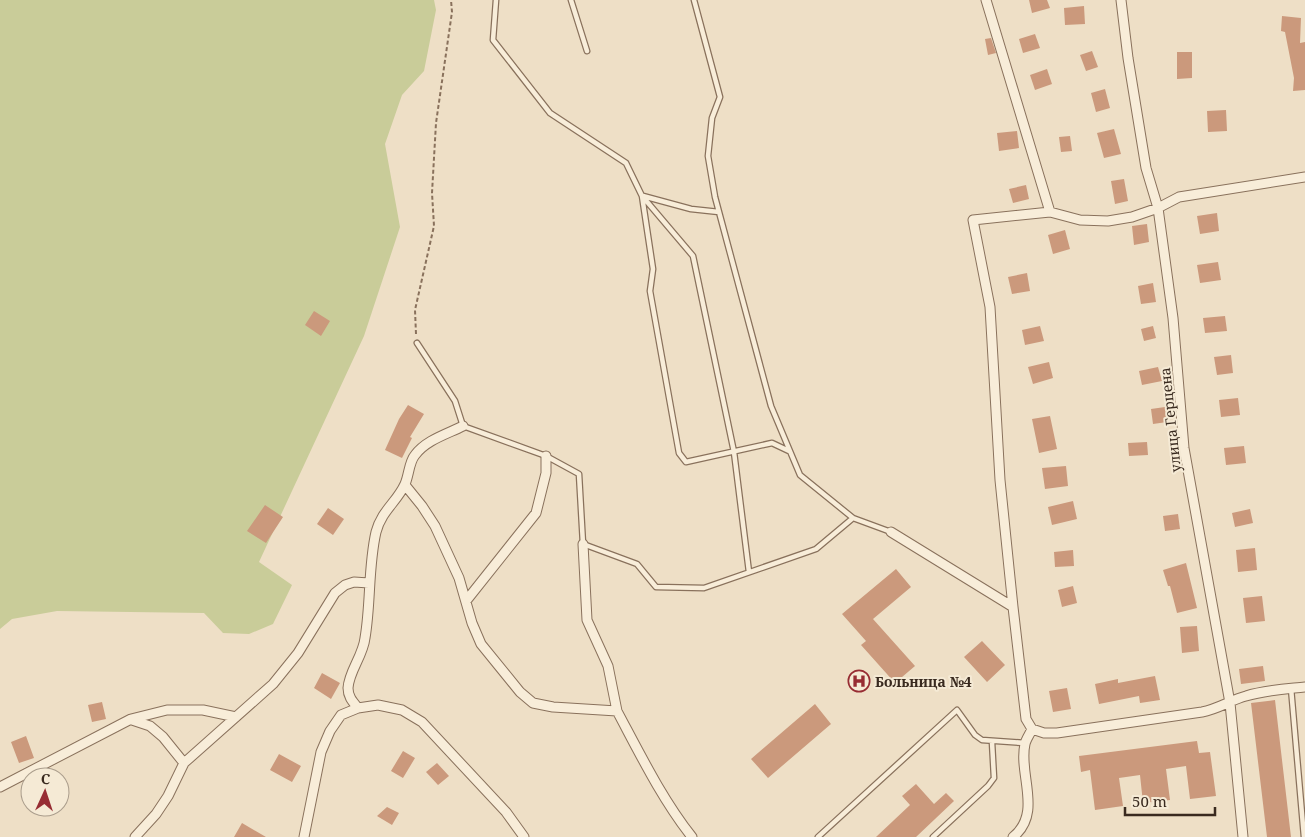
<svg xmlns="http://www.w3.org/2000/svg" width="1305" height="837" font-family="'Noto Serif',serif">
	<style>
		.green { fill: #c9cc99 }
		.building { fill: #cb997c }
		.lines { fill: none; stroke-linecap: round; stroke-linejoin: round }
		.service-casing { stroke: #89715c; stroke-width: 7 }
		.minor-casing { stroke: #89715c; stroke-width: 11 }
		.path { stroke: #89715c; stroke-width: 2; stroke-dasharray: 4 2.5; stroke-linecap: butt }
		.service { stroke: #f8edd9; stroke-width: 4.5 }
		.minor { stroke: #f8edd9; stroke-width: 9 }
		.labels { text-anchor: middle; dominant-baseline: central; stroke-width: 4; stroke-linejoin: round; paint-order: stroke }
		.street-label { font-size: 14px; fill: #392a1f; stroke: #f5ead5 }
		.poi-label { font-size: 14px; font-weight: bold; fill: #392a1f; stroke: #f5ead5; text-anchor: start }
	</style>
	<rect width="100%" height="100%" fill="#eedfc6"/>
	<path class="green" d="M0,0H434L436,10L424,71L402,95L385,144L400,227L364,336L259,562L292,585L273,624L249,634L223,633L204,613L57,611L12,619L0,629Z"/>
	<path class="building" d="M1029,0H1047L1050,8L1032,13Z
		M1084,6L1085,24L1065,25L1064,8Z
		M1282,16L1301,18L1300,43L1305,42V90L1293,91L1294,78L1285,32L1281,31Z
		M1035,34L1040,48L1023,53L1019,39Z
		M991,38L996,53L988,55L985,39Z
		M1092,51L1098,67L1086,71L1080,55Z
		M1177,52H1192V78L1177,79Z
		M1047,69L1052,84L1035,90L1030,75Z
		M1105,89L1110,108L1096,112L1091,93Z
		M1226,110L1227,131L1208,132L1207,111Z
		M1114,129L1121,154L1104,158L1097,133Z
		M1017,131L1019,148L999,151L997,133Z
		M1070,136L1072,151L1061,152L1059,137Z
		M1124,179L1128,201L1115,204L1111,181Z
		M1026,185L1029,199L1013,203L1009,189Z
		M1217,213L1219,231L1200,234L1197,216Z
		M1147,224L1149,242L1134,245L1132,226Z
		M1065,230L1070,249L1053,254L1048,235Z
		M1218,262L1221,280L1200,283L1197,265Z
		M1027,273L1030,291L1012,294L1008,277Z
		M1153,283L1156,302L1141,304L1138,286Z
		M314,311L330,321L321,336L305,325Z
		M1225,316L1227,331L1205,333L1203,318Z
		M1040,326L1044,341L1025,345L1022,330Z
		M1153,326L1156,338L1144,341L1141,329Z
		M1231,355L1233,373L1217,375L1214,357Z
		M1049,362L1053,378L1033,384L1028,367Z
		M1158,367L1162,381L1142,385L1139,371Z
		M1238,398L1240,415L1221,417L1219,400Z
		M408,405L424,414L410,437L412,438L402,458L385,450L399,419Z
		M1165,407L1167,422L1153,424L1151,409Z
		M1050,416L1057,449L1039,453L1032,419Z
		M1147,442L1148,455L1129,456L1128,443Z
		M1244,446L1246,463L1226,465L1224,448Z
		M1066,466L1068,486L1045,489L1042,468Z
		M1073,501L1077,519L1052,525L1048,507Z
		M265,505L283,517L266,543L247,531Z
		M328,508L344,519L333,535L317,524Z
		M1250,509L1253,523L1235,527L1232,513Z
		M1178,514L1180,529L1165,531L1163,516Z
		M1255,548L1257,570L1238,572L1236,550Z
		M1073,550L1074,566L1055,567L1054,552Z
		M1186,563L1197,608L1177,613L1170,586H1168L1163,570Z
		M896,569L911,587L873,619L915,666L895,683L861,645L866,641L842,614Z
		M1073,586L1077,603L1062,607L1058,590Z
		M1262,596L1265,621L1246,623L1243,598Z
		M1197,626L1199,651L1182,653L1180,627Z
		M982,641L1005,665L987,682L964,657Z
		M1263,666L1265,681L1241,684L1239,669Z
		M322,673L340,683L331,699L314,688Z
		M1155,676L1160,700L1140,703L1139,696L1099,704L1095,684L1118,679V683Z
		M1067,688L1071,709L1053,712L1049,691Z
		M1275,700L1291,837H1267L1251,703Z
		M102,702L106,719L92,722L88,705Z
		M815,704L831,724L768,778L751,759Z
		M26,736L34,758L19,763L11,742Z
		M1197,741L1199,753L1210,752L1216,796L1190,799L1186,766L1166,769L1170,800L1143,803L1140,775L1119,778L1123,806L1095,810L1090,770L1081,772L1079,756Z
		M403,751L415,758L403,778L391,771Z
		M279,754L301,766L292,782L270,770Z
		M437,763L449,776L438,785L426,772Z
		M916,784L934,804L946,793L954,801L916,837H876L910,805L902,796Z
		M387,807L399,813L392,825L377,816Z
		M242,823L266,837H234Z"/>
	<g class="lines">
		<g class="service-casing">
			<path id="service" d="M496,0L493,40L550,113L626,163L642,196L653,269L650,291L679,453L686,462L772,443L789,451
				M571,0L587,51
				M694,0L720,97L712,118L708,156L715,197L771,406L800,475L853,518
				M643,196L691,209L719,212
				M643,197L693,256L734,452L749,572
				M417,343L455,401L463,426L546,456L579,474L583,544L637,564L656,587L704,588L816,549L853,518L891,532
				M1291,688L1304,837
				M818,837L957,710L975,735L982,740L1025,743
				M933,837L988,786L994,778L992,742"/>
		</g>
		<g class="minor-casing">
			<path id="minor" d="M986,0L1050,212
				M1121,0L1128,58L1146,168L1158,208L1173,318L1184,448L1230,703L1243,837
				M405,485L422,506L435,526L459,578L472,623L481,644L520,692L533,703L553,707L617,711C640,754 662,799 692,837
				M891,532L1013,607L1026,719L1032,729L1044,733H1057L1202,712C1218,709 1231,700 1246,696C1265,690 1286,689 1305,687
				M583,544L587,620L608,666L617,711
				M466,601L536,513L546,473V456
				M1013,607L1000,480L990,307L973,220L1050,212L1080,220L1108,221L1132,217L1158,208L1179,197L1305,177
				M358,708C353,702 348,697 348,688C349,671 363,656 365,638C371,603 368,567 376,532C382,510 397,502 405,484C409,475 409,462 415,455C426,440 447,434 463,426
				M132,720L150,726L163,737L184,763
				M0,787L131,719L167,710H203L236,717
				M135,837L156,814L168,796L184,763L273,684L298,653L335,593L345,585L354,582L369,583
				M304,837L321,752L330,731L341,715L358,708L378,705L402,710L422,722L506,812L524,837
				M1013,837C1043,813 1018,774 1025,744C1026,739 1030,734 1032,729"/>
		</g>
		<path class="path" d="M416,334L415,310L434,226L432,193L436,123L452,12L451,0"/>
		<use href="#service" class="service"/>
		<use href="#minor" class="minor"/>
	</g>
	<defs>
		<g id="hospital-ring" transform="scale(1.125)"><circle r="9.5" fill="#f5ead5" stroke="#972d33" stroke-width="1.5"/><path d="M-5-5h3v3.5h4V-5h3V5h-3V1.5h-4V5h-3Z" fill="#972d33"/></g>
	</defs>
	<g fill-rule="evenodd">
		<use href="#hospital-ring" x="859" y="681"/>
	</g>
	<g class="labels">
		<g class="street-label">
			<text transform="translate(1170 420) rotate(-96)">улица Герцена</text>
		</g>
		<g class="poi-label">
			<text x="875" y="681">Больница №4</text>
		</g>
	</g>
	<g transform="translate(45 792) rotate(3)"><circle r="24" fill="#f5ead5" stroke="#aa9d8c"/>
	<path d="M0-4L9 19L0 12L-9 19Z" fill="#972d33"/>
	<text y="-8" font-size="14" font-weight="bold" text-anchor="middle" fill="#392a1f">С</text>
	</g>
	<path d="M1125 807v8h90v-8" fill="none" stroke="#392a1f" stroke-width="2.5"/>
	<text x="1132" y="807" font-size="15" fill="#392a1f" stroke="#f5ead5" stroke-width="4" paint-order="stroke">50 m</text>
</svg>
